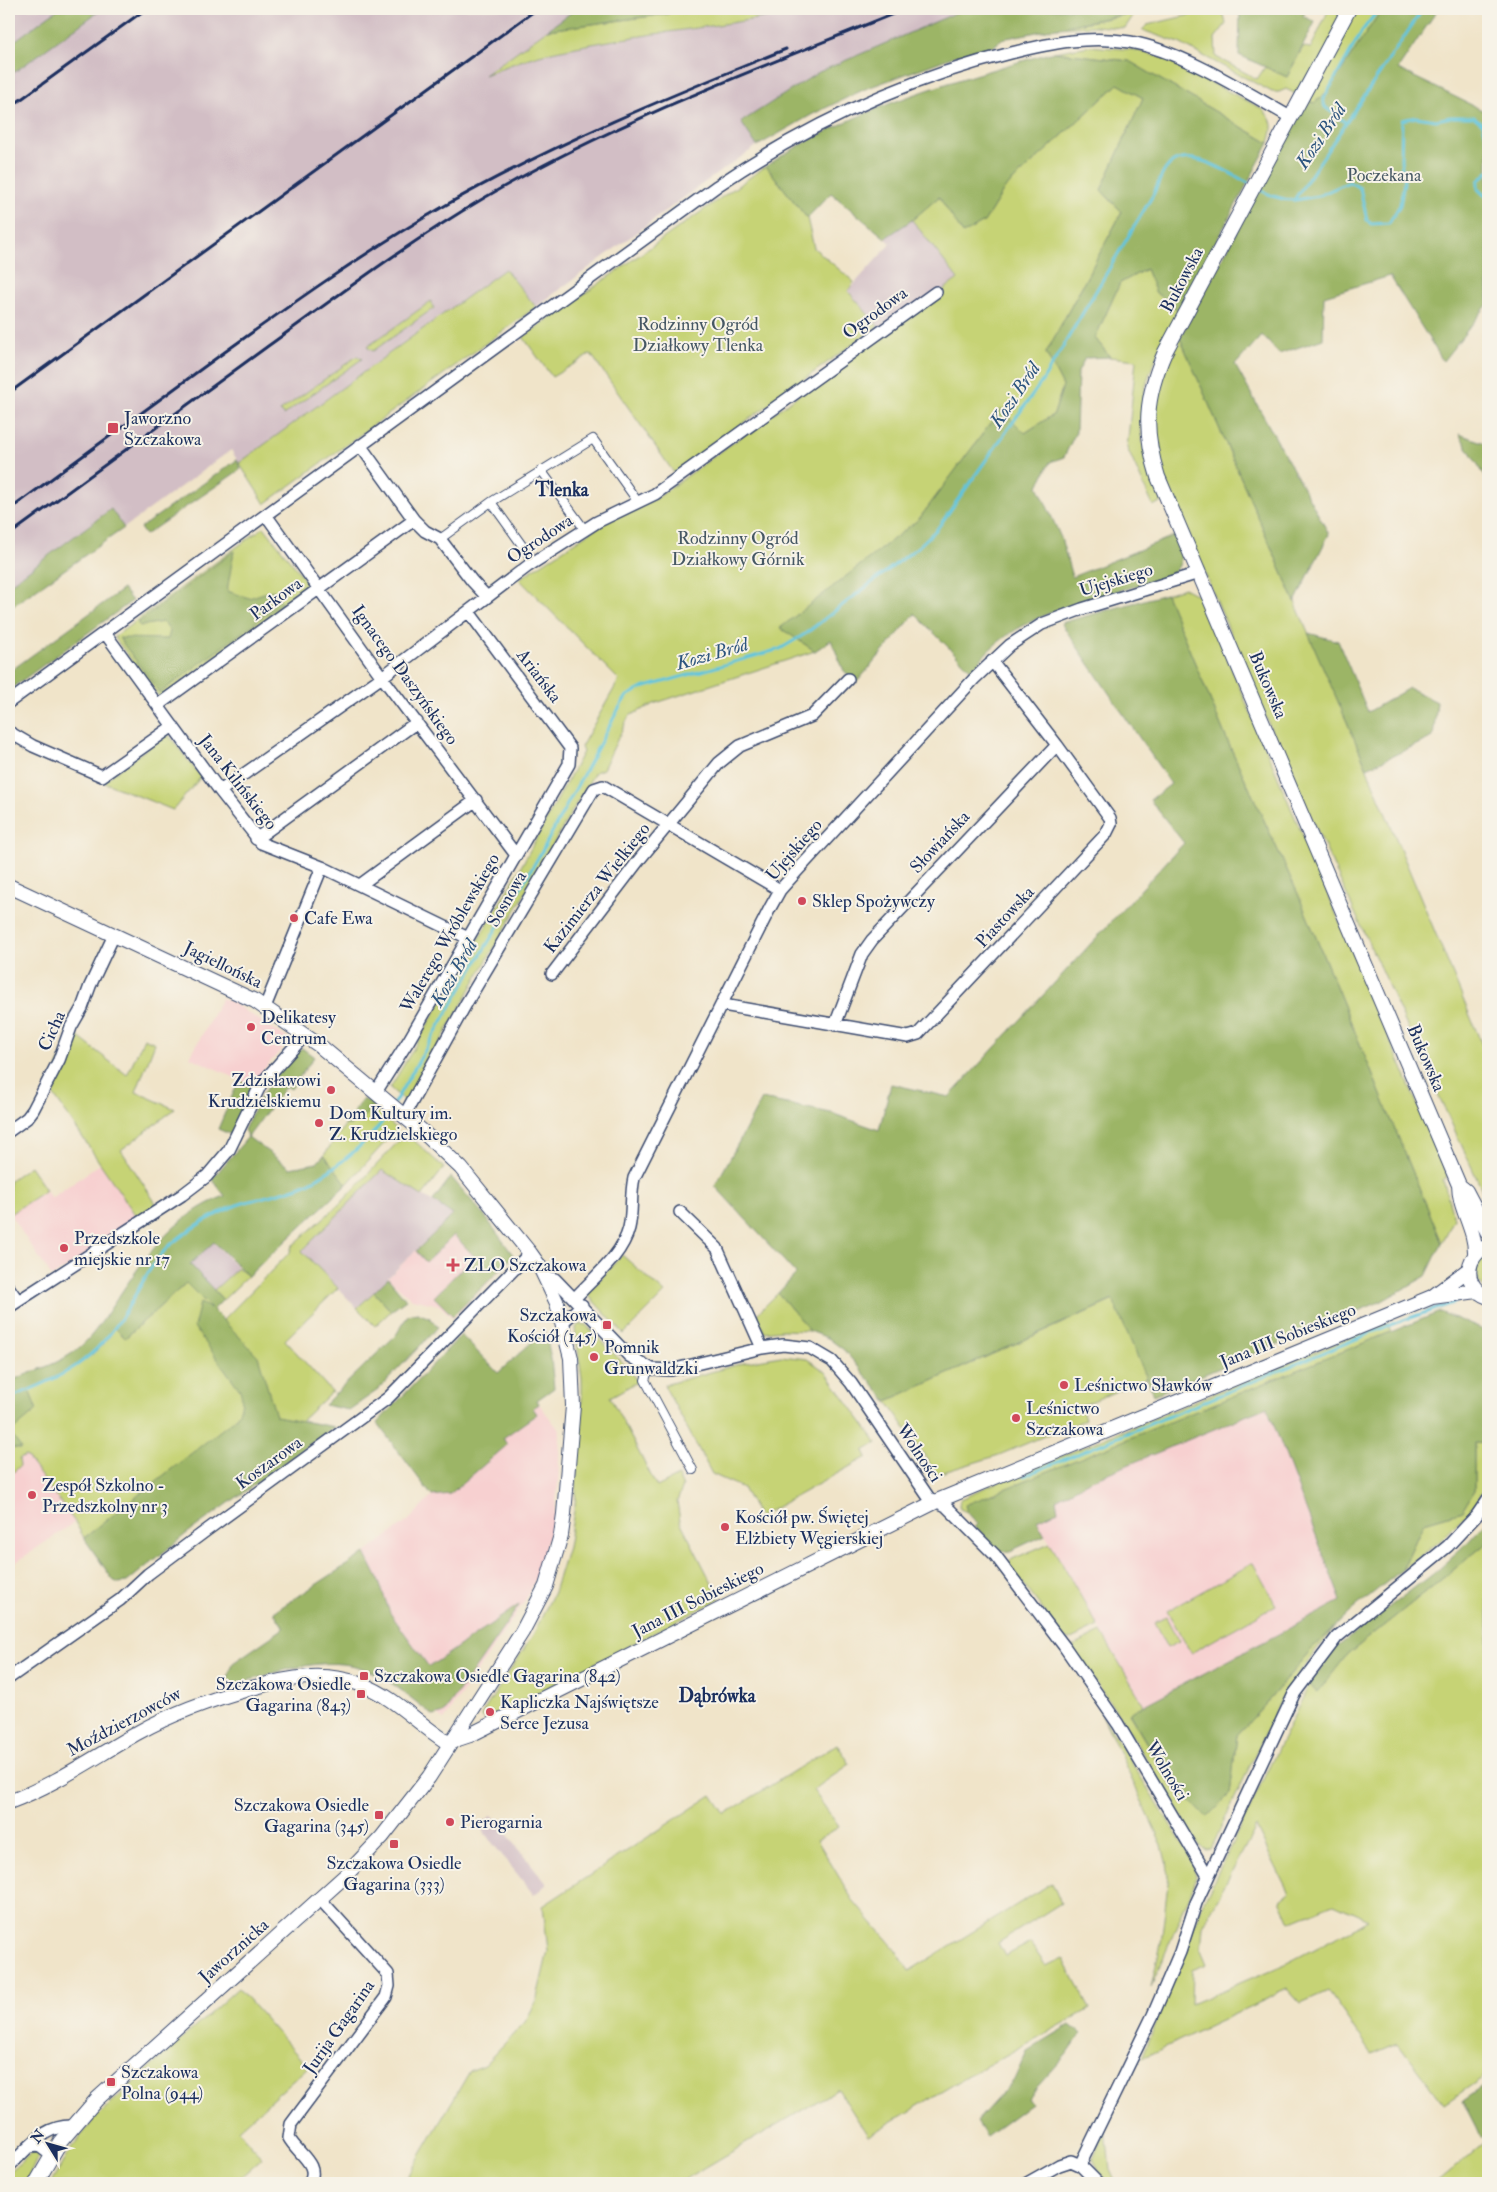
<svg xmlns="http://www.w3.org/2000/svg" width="1497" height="2192" font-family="'IM FELL Double Pica',serif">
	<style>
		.built { fill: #f7d0d0 }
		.industrial { fill: #d2bec5 }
		.green { fill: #c6d374; stroke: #708169; fill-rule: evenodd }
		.forest { fill: #9cb566; stroke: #5c7262 }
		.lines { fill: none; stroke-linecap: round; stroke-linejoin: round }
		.stream { stroke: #60c5de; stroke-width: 3 }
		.pedestrian-casing { stroke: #3b4a6e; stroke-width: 10 }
		.minor-casing { stroke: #3b4a6e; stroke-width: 14 }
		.tertiary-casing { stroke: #3b4a6e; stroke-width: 16 }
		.pedestrian { stroke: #fff; stroke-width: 8 }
		.minor { stroke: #fff; stroke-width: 11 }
		.tertiary { stroke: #fff; stroke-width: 14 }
		.rail { stroke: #1b2f5e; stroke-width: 3 }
		.poi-dot { fill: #d1495b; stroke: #f7f3e8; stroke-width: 2 }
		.labels { text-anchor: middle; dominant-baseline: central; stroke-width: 4; stroke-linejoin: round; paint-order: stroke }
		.park-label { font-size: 18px; fill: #465864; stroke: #f7f3e8 }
		.street-label { font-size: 18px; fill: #1b2f5e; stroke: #f7f3e8 }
		.poi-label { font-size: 18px; fill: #1b2f5e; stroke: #f7f3e8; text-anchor: start }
		.water-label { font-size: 19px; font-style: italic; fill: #2c547e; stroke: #f7f3e8 }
		.neighbourhood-label { font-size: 19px; font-weight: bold; fill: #1b2f5e; stroke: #f7f3e8 }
	</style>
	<rect width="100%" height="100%" fill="#f7f3e8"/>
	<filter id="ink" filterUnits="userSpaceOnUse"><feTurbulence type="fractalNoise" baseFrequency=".02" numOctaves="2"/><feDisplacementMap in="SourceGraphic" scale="10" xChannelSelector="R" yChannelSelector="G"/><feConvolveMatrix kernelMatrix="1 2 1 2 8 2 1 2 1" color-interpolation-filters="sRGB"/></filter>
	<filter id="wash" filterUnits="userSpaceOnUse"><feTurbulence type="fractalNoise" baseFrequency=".0096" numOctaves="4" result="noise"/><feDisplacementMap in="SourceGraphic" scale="20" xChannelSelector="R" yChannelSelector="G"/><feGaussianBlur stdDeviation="1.12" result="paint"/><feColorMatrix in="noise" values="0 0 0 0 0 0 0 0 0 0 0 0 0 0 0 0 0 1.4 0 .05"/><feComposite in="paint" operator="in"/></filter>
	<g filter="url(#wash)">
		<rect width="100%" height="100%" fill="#f0e4c9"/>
		<path class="built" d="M222,998L233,1003L290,1040L263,1070L255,1087L190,1057Z
			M100,1164L138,1219L52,1277L9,1213V1181L30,1166L51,1198Z
			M453,1214L509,1256L501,1270L453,1318L439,1305L412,1299L388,1278Z
			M1258,1385L1341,1601L1144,1705L1016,1484Z
			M539,1404L560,1431L558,1485L554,1515L547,1542L534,1583L524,1602L444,1720L333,1640L378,1579L365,1553L408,1521L432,1496L450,1494L507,1445L503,1438L537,1415L533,1408Z
			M9,1448L22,1449L75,1522L9,1567Z"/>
		<path class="industrial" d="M9,9H965L819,72L741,122L757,146L698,187L536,307L505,269L239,463L231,450L124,528L110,509L9,585Z
			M912,220L958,279L884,333L848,291L891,243L885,238Z
			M382,1170L453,1214L357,1308L302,1251Z
			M213,1242L238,1268L214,1290L190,1264Z
			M492,1815L547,1884L534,1895L482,1830V1823Z"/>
		<path class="green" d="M679,9H809C725,27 640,33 556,51C531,56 507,66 484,75L547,30L667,14Z
			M1215,9L1224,15L1226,24L1215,38L1216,57L1257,79L1265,67L1287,77L1303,47L1311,48L1329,9H1382L1328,91L1314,103L1286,89L1279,92H1272L1179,43L1142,30L1147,25Z
			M1135,13L1125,28L1094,26L1057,28Z
			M1090,46L1135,50L1163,58L1261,108C1274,121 1274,125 1269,143L1129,61L1054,52Z
			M1118,84L1143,98L1101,190L1122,212L1046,353L1063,386L1054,414L1025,433L1001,410L919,519L781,628L815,651L656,703L629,716L603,769L595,772L575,806L406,1102L390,1088L516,876L583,752L581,747L619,680L519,579L607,521L657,498L958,279L912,220L939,196L963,233L984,222L1005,188Z
			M766,166L807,218L814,248L854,282L848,291L878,326L674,473L591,354L552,377L523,337Z
			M505,269L536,307L265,504L239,463Z
			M1146,269L1156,293L1179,311C1159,351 1135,392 1142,438C1145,460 1155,480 1162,501L1153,506L1127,448L1136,360L1110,357L1095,338L1120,283Z
			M431,301L434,308L373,351L367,347Z
			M1180,338L1352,733L1488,1059V1203L1273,734L1162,472C1146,416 1154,389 1180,338Z
			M357,356L362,359L283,415L280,411Z
			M264,527L310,586L160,698L114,637Z
			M1184,588L1201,597L1448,1176L1443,1180L1454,1219L1442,1243L1298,894L1227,740L1166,594Z
			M167,733L201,777L173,810L103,782Z
			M72,1032L127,1075L144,1038L155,1043L136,1092L175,1109L121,1150L157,1205L138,1219L49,1088Z
			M372,1103L378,1112L397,1129L347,1184L324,1155L345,1125H351L370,1109Z
			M406,1133L444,1168L422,1196L382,1170L302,1251L338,1288L285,1340L332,1392L301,1421L280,1417L101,1525L84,1538L75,1522L26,1456L19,1459L20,1466L9,1476V1448L21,1449L10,1433L29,1390C56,1380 100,1353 115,1328L125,1338L186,1283L223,1320L290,1252L292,1246L344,1200Z
			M30,1166L46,1190L10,1214L9,1181Z
			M1488,1253V1290C1476,1283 1475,1275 1478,1262Z
			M622,1255L665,1293L624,1334L587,1294Z
			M238,1268L248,1276L223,1300L214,1290Z
			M374,1292L391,1311L375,1326L357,1308Z
			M778,1293L810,1331L782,1330L764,1332L757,1314Z
			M1114,1300L1147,1378L1081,1406L1085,1419L999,1455L937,1474L887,1401Z
			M1387,1322L1391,1332L966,1505L967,1512L960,1509L959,1505L960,1500L967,1497V1495Z
			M582,1324L586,1325L630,1370L637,1382L610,1397L657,1487L678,1476L683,1487L677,1501L680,1521L720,1599L488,1718H483L481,1715L533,1635L554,1592L568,1547L575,1505L582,1398V1378L575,1329L578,1325Z
			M781,1356L807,1359L825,1371L877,1443L864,1451L867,1457L759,1517L743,1488L712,1474L664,1385L747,1362Z
			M1474,1443L1488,1444V1483L1473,1508L1438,1543L1402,1570L1424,1522L1462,1511L1474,1491Z
			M1488,1542V2074L1444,2104L1398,2043L1372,2054L1328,1991L1301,2003L1288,1989L1142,2058L1203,1903L1309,1685L1318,1691L1347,1655ZM1256,1827L1289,1893L1280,1900L1290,1922L1334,1904L1369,1920L1289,1962L1191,2004L1192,1970L1207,1964L1201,1950L1203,1926Z
			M1050,1543L1098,1626L1069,1640L1065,1639L1009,1565L1010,1560Z
			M1253,1563L1276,1605L1191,1653L1167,1611Z
			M1166,1617L1179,1642L1167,1648L1154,1623Z
			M1335,1627L1297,1675L1281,1700L1211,1849L1206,1850L1199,1846L1121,1718L1071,1647L1101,1632L1144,1705L1129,1714L1171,1784L1230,1794L1237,1735L1264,1706L1308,1653Z
			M1102,1715L1190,1856L1196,1875L1194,1885L1151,1987L1161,1944L1169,1874L1162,1845Z
			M837,1744L850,1764L813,1790L839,1827L817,1840L852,1899L896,1950L909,1971L1052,1883L1061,1903L998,1943L1005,1956L1030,1943L1046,1966L1063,1958L1090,2009L966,2077L868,2136L838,2089L679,2183H404L470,2071L484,2065L525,2022L536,2002L548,1951L543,1906L712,1795L725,1814Z
			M238,1988L308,2067L238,2130L262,2158L234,2183H51L71,2148L98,2115Z
			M1106,2128L1110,2170L1116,2183H1107L1100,2175L1093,2158Z
			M1488,2140V2183H1436Z
			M34,2151L39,2154L26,2183H9V2172Z"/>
		<path class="forest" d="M58,9H102L9,76V45Z
			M576,9H679L667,14L547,30Z
			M965,9H1151L1002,39L991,49L955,56L865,89L813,114L757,146L741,122L819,72Z
			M1240,9H1307L1303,16L1315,22L1287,77L1239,55Z
			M1382,9H1438L1398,69L1486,112L1488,108V304L1443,361L1390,276L1324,296L1323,339L1279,354L1262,335L1235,365L1329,534L1295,602L1180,338L1301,112L1310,101L1314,103L1328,91Z
			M1054,52L1129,61L1269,143L1179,311L1156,293L1146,269L1120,283L1095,338L1110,357L1085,358L1078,372L1076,432L1064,457L1050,462L1038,486L1061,538L1072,577L1176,535C1183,552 1185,569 1165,578C1110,594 1032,609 989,650C983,656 978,664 972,671L915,614L857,682L844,671L831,640L815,651L780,628L919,519L1001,409L1025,433L1054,414L1063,386L1046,353L1122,212L1101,190L1143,98L1118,84L1005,188L984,222L963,234L939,197L912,220L885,238L831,193L807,218L766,166C853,108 955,80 1054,52Z
			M1459,434L1488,444V481Z
			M237,460L241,469L145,535L140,528Z
			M111,509L124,528L11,607L9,605V585Z
			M234,551L227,591L249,598L273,590L282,603L160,693L119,638L168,639L170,631L163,622L140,626L137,623Z
			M123,589L132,601L9,690V672Z
			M1166,594L1227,740L1298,894L1442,1243L1426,1276L1382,1301L1154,1395L1113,1300L887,1401L844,1350L828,1338L810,1331L778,1293L796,1274L715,1186L762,1099L831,1113L879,1130L891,1084L949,1097L1184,843L1150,800L1171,784L1061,623Z
			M1308,633L1338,641L1368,712L1409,688L1437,702L1433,737L1367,768Z
			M302,1048L314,1057L291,1089L286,1086L248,1137L290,1168L317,1163L324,1155L347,1184L248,1276L214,1242L190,1264L223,1300L213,1310L258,1356L276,1416L334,1427L186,1534L127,1582L118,1583L113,1580L84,1538L235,1419C241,1409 244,1402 240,1390L194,1327L200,1303L211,1308L186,1283L125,1338L115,1328C96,1359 62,1377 29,1390L37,1410L10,1433L22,1449L9,1448V1382C31,1371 62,1364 80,1347C96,1333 105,1316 117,1299C145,1257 175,1214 225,1196L212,1179L248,1137L244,1130C258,1098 275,1071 302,1048Z
			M239,1080L255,1087L232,1135L218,1129Z
			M363,1099L372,1103C368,1115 357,1126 345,1125Z
			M451,1177L484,1215L513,1255L507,1263L453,1316L434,1297L474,1256L454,1235L426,1262L416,1251L453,1215L433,1201Z
			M388,1278L406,1300L391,1311L374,1292Z
			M1440,1312L1488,1332V1444L1474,1443V1491L1462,1511L1424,1522L1402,1570L1353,1609L1308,1653L1264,1706L1237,1735L1230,1794L1207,1817L1171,1784L1129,1713L1341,1601L1267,1407L1089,1481L1056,1499L1058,1511L1037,1520L1045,1535L1010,1551L1000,1552L975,1527L978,1524L967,1512L965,1505Z
			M417,1313L430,1318L438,1327L378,1390L349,1410L324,1405L396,1335L408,1315Z
			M545,1330L551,1359L554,1388L537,1400L539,1404L533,1408L537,1414L503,1438L507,1445L450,1494L432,1496L377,1423L461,1335L498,1373Z
			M1488,1520V1542L1347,1655L1318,1692L1309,1685L1337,1647L1436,1571L1469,1541Z
			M365,1553L378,1579L390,1613L429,1667L520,1604L444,1713L434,1716C414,1701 395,1683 372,1672C326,1650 270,1676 225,1687L233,1663L284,1628L274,1612Z
			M1070,2025L1081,2034L1067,2054L1027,2098L1031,2104L986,2137L976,2122L1014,2080L1027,2051Z
			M1488,2083V2132L1481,2138L1462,2101Z"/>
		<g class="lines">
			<path class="stream" d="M1346,123L1325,107L1323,100L1362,31L1379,9
				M1488,172L1478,181V189L1484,195L1488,196
				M1258,189C1270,195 1280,200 1294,200L1423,9
				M1295,200L1318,196L1349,182L1360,188L1367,220L1371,224L1389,223L1400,205L1404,182L1401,160L1402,120L1416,117L1436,120L1451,117H1474L1483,124L1488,144
				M394,1103L542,851L619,708L627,696L642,688L780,649L805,634L918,547L937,529L1043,380L1153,195C1157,187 1160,177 1165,170C1184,142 1229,173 1250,184
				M9,1398C64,1377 96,1361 127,1309C141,1286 153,1258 175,1241C193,1226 215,1214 237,1205C260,1197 285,1193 306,1184C336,1170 375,1137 391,1109
				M1024,1476L1395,1323L1456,1302"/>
		</g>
	</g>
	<g filter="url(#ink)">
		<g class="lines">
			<g class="pedestrian-casing">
				<path id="pedestrian" d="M541,470L585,530
					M491,502L534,562
					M440,539L491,502L593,439L638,502
					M643,1366L647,1374L645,1380L693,1470"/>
			</g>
			<g class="minor-casing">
				<path id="minor" d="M360,445L414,520L425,531L440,539L472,581L487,597
					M266,515L382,677L516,855
					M105,633L220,791L261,843L322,867L468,938
					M9,702L717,186C807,125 905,79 1011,53C1051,43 1089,35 1130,42C1182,51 1244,91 1290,117
					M158,705L414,520
					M9,732L33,746L102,776L173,726
					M220,791L382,677L528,566L597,522L655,494L936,292
					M256,839L417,722
					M360,885L476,800
					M552,974L639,860L719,763L740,746L812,716L848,679
					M723,1005L908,1037L918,1034L1106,834L1111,824L1110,818L1057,745L992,661
					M265,1007L322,867
					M835,1025L862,954L872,940L1057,745
					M376,1092L409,1040L569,764L570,748L469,612
					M404,1116L467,1002L594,789L603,786L780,890
					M9,1131L27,1118L33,1110L59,1060L71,1027L82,1008L90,986L114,935
					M680,1212L717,1248L762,1348
					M544,1276L555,1279L629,1356L652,1369L671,1370L762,1348L783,1345L810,1348L832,1361L851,1383L929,1498L946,1506L995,1555L1064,1646L1118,1724L1208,1876
					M9,1288L18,1301
					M575,1298C594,1277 622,1256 629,1228C633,1211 630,1195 634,1178L770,908L780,890L797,871L974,679L1010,645L1042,624L1082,609L1199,573
					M9,1307L182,1195L207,1176L229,1150L261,1084L305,1035
					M563,1322L582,1305
					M9,1678L120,1600L148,1574L207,1530L388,1398L530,1253
					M29,2147L39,2146L51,2155
					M1080,2165L1153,2015L1180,1952L1196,1903L1294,1694L1337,1637L1448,1546L1477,1515L1488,1499
					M9,2166C30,2148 42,2125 73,2126
					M309,2183C321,2165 297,2153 289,2138L291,2124L386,1997L389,1986L388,1974L320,1899
					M1027,2183L1059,2165L1071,2161L1080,2165L1098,2183"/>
			</g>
			<g class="tertiary-casing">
				<path id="tertiary" d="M1349,9L1165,352C1145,398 1143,429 1158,477L1459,1185C1459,1209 1476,1230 1475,1254
					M9,886L255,1001L320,1046L422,1131L461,1168L530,1253L540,1267L557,1303L571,1358L573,1406L564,1514L561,1535L546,1586L522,1632L429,1777L382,1837L345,1876L97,2099L60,2142L36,2183
					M1461,1187L1466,1191L1488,1233
					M1488,1246C1463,1256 1463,1288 1488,1297
					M1432,1297L1468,1270
					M9,1802C55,1785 96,1756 139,1732C175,1712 212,1699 252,1688C290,1677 324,1671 363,1685C394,1697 416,1722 444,1740L452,1741L470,1735L937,1501L1432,1297L1477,1291"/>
			</g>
			<use href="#pedestrian" class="pedestrian"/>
			<use href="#minor" class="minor"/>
			<use href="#tertiary" class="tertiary"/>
			<path class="rail" d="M9,108L146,9
				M9,393L537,9
				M9,510C74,462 139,415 204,367C283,310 362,253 446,205C555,143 670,96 786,49
				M9,535C95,472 181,409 268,346C339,295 409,242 484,198C617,120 763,67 905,9"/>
		</g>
	</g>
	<g class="poi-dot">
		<rect x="107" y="422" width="12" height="12" rx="2.5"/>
		<circle cx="802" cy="901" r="5"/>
		<circle cx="294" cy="918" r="5"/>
		<circle cx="251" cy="1027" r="5"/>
		<circle cx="331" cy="1090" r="5"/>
		<circle cx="319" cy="1123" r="5"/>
		<circle cx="64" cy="1248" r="5"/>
		<path d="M450.5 1257.5h5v5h5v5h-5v5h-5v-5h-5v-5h5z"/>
		<rect x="602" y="1320" width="10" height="10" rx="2.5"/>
		<circle cx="594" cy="1357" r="5"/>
		<circle cx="1064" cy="1385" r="5"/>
		<circle cx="1016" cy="1418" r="5"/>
		<circle cx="32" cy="1495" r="5"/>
		<circle cx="725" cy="1527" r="5"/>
		<rect x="359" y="1671" width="10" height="10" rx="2.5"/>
		<rect x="356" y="1689" width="10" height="10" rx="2.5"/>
		<circle cx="490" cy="1712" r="5"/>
		<rect x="374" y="1810" width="10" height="10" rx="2.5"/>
		<circle cx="450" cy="1822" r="5"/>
		<rect x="389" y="1839" width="10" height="10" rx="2.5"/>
		<rect x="106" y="2077" width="10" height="10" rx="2.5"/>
	</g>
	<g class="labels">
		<g class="park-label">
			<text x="1384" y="175">Poczekana</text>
			<text x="698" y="324">Rodzinny Ogród<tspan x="698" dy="21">Działkowy Tlenka</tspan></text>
			<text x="738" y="538">Rodzinny Ogród<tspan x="738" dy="21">Działkowy Górnik</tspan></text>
		</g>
		<g class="street-label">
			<text transform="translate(1182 280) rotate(-62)">Bukowska</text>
			<text transform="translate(875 313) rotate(-36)">Ogrodowa</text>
			<text transform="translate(540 539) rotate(-33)">Ogrodowa</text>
			<text transform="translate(1116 580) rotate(-17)">Ujejskiego</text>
			<text transform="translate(276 599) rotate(-36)">Parkowa</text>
			<text transform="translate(405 675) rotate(54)">Ignacego Daszyńskiego</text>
			<text transform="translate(539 676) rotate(53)">Ariańska</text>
			<text transform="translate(1268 685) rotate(67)">Bukowska</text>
			<text transform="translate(238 782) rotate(52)">Jana Kilińskiego</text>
			<text transform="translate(940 842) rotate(-47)">Słowiańska</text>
			<text transform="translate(794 850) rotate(-49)">Ujejskiego</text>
			<text transform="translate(597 888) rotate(-52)">Kazimierza Wielkiego</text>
			<text transform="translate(507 899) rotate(-60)">Sosnowa</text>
			<text transform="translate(1005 917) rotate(-47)">Piastowska</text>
			<text transform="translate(450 933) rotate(-60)">Walerego Wróblewskiego</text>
			<text transform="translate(223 965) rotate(26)">Jagiellońska</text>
			<text transform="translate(52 1031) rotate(-66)">Cicha</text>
			<text transform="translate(1426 1058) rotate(67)">Bukowska</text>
			<text transform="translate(1288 1336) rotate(-22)">Jana III Sobieskiego</text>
			<text transform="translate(919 1453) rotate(56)">Wolności</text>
			<text transform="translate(269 1463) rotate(-36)">Koszarowa</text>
			<text transform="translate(698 1600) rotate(-27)">Jana III Sobieskiego</text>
			<text transform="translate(124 1722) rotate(-28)">Moździerzowców</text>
			<text transform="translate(1167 1771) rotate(59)">Wolności</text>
			<text transform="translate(234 1951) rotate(-42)">Jaworznicka</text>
			<text transform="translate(339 2027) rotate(-55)">Jurija Gagarina</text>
		</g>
		<g class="poi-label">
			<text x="124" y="418">Jaworzno<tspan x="124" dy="21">Szczakowa</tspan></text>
			<text x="812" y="901">Sklep Spożywczy</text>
			<text x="304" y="918">Cafe Ewa</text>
			<text x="261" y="1017">Delikatesy<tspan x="261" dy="21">Centrum</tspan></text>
			<text x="321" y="1080" text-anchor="end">Zdzisławowi<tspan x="321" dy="21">Krudzielskiemu</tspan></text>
			<text x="329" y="1113">Dom Kultury im.<tspan x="329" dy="21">Z. Krudzielskiego</tspan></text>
			<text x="74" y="1238">Przedszkole<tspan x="74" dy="21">miejskie nr 17</tspan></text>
			<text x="464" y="1265">ZLO Szczakowa</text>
			<text x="597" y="1315" text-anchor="end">Szczakowa<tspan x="597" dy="21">Kościół (145)</tspan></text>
			<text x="604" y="1347">Pomnik<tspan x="604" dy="21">Grunwaldzki</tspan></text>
			<text x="1074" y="1385">Leśnictwo Sławków</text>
			<text x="1026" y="1408">Leśnictwo<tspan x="1026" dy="21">Szczakowa</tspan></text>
			<text x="42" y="1485">Zespół Szkolno -<tspan x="42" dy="21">Przedszkolny nr 3</tspan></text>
			<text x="735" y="1517">Kościół pw. Świętej<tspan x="735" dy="21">Elżbiety Węgierskiej</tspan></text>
			<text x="374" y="1676">Szczakowa Osiedle Gagarina (842)</text>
			<text x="351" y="1684" text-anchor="end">Szczakowa Osiedle<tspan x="351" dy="21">Gagarina (843)</tspan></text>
			<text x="500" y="1702">Kapliczka Najświętsze<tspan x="500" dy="21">Serce Jezusa</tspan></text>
			<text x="369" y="1805" text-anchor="end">Szczakowa Osiedle<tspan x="369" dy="21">Gagarina (345)</tspan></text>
			<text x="460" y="1822">Pierogarnia</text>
			<text x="394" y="1863" text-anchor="middle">Szczakowa Osiedle<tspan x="394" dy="21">Gagarina (333)</tspan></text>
			<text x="121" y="2072">Szczakowa<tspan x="121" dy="21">Polna (944)</tspan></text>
		</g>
		<g class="water-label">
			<text transform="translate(1321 136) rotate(-56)">Kozi Bród</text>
			<text transform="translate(1015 395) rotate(-56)">Kozi Bród</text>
			<text transform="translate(712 654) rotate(-16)">Kozi Bród</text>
			<text transform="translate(454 973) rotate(-60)">Kozi Bród</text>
		</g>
		<g class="neighbourhood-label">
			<text x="562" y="490">Tlenka</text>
			<text x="717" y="1696">Dąbrówka</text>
		</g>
	</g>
	<rect width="1497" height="2192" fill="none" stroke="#f7f3e8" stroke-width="30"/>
	<g transform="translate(48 2144) rotate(307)" stroke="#f7f3e8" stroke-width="4" paint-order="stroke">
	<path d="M0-4L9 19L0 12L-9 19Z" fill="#1b2f5e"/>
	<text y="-8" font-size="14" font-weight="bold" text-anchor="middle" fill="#1b2f5e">N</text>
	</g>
</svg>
